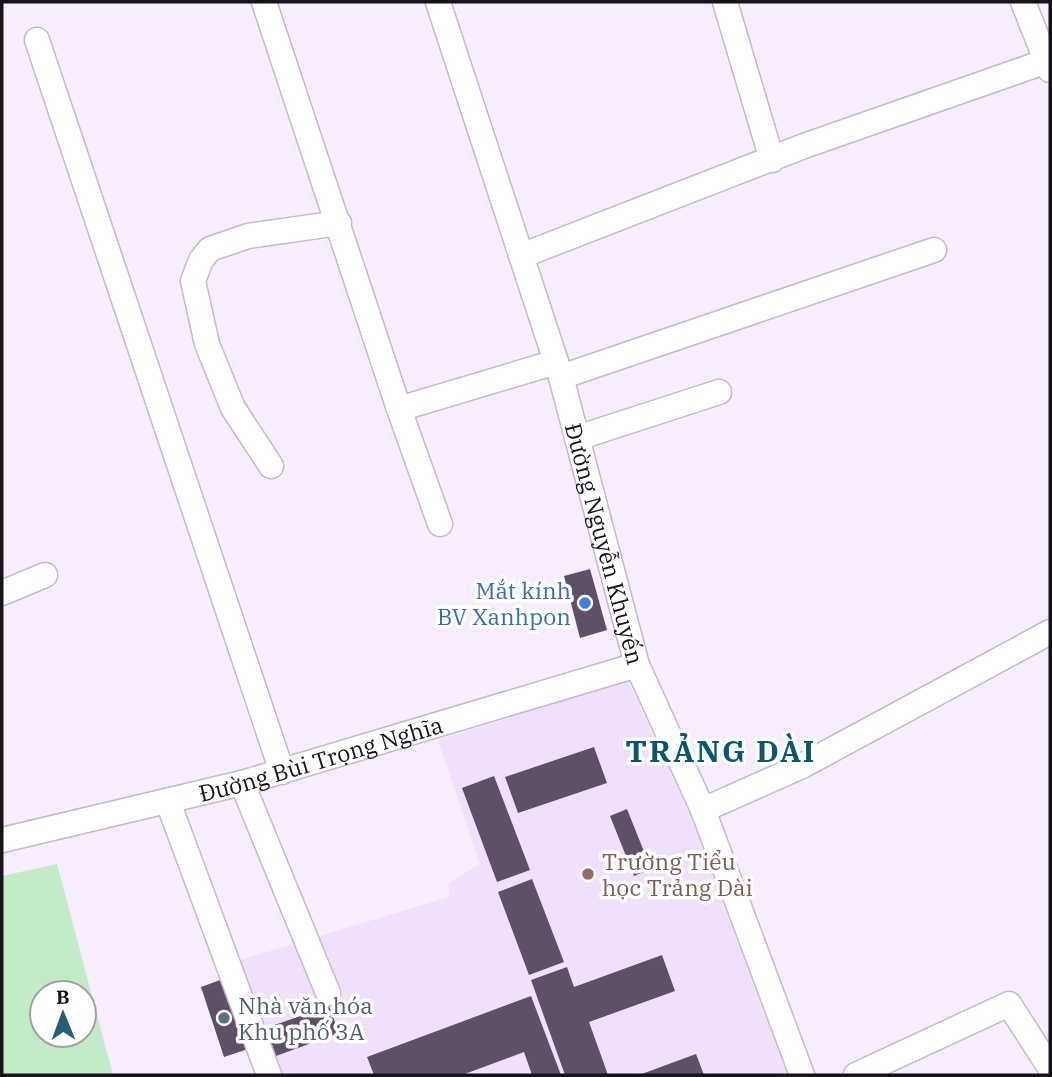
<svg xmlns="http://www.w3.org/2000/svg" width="1052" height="1077" font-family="'IBM Plex Serif',serif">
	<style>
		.built { fill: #f0e0fb }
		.green { fill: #c2ebc7; fill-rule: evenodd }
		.building { fill: #5d5067 }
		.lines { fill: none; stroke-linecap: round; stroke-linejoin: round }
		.minor-casing { stroke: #c7b7d1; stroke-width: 27 }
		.minor { stroke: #fff; stroke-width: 24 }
		.shop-dot { fill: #3f7fe0; stroke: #fff; stroke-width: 2.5 }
		.education-dot { fill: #8d6e63; stroke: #fff; stroke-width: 2.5 }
		.service-dot { fill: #5c6f8a; stroke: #fff; stroke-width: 2.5 }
		.labels { text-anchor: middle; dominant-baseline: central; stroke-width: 7; stroke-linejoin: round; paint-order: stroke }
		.street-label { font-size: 23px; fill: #18121b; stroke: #fff }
		.shop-label { font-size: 23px; fill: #366cbe; stroke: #fff; text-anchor: end }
		.education-label { font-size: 23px; fill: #785e54; stroke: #fff; text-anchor: start }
		.service-label { font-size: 23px; fill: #4e5e75; stroke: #fff; text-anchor: start }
		.district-label { font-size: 30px; font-weight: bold; letter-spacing: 2px; fill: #0a5671; stroke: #fff }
	</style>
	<rect width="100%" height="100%" fill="#f7edfe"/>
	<path class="built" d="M628,681L691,817L786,1072L778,1075H274L233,962L449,897V883L480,864L438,740Z"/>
	<path class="green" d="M57,864L113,1075H2V876ZM42,993H84V1035H42Z"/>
	<path class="building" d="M590,569L607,630L580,638L564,576Z
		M594,747L607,783L518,813L505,777Z
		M494,776L530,870L497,882L462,788Z
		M627,809L651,869L634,876L610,816Z
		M532,879L564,962L529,975L498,892Z
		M662,955L675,991L589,1022L608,1075H565L531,980L567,967L574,987Z
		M223,979L248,1049L224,1057L201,987Z
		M531,996L561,1075H532L524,1052L462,1075H374L367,1057Z
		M329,1006L339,1033L276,1056L266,1028Z
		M696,1054L704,1075H639Z"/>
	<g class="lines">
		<g class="minor-casing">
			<g id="minor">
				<path d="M264,2L399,409"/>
				<path id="s1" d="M438,2L561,377L637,665L703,810L802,1075"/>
				<path d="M725,2L772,160"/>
				<path d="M1023,2L1050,70"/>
				<path d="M37,40L282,772"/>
				<path d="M521,256L804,146L1047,61"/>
				<path d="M561,377L934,250"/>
				<path d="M577,438L719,392"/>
				<path d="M271,466L233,408L207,344L193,281L201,260L210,249L248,236L339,223"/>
				<path d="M440,524L399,409L556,362"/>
				<path d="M2,593L45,575"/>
				<path d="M242,783L328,993"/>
				<path d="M168,802L269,1075"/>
				<path d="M703,810L802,766L1050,632"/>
				<path id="s2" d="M2,840L242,783L637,665"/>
				<path d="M856,1075L1009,1004L1050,1068"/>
			</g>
		</g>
		<use href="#minor" class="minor"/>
	</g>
	<circle class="shop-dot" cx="585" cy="603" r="7"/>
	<circle class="education-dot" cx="588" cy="874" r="7"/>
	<circle class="service-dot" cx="224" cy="1018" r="7"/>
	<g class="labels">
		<g class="street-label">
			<text stroke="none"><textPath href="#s1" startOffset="567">Đường Nguyễn Khuyến</textPath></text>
			<text stroke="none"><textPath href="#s2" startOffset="329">Đường Bùi Trọng Nghĩa</textPath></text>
		</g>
		<g class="shop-label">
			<text x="571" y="590">Mắt kính<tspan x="571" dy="26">BV Xanhpon</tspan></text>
		</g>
		<g class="education-label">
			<text x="602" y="861">Trường Tiểu<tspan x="602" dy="26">học Trảng Dài</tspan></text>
		</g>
		<g class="service-label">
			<text x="238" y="1005">Nhà văn hóa<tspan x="238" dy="26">Khu phố 3A</tspan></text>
		</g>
		<g class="district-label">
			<text x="721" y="750">TRẢNG DÀI</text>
		</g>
	</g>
	<rect width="1052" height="1077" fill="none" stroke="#18121b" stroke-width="7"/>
	<g transform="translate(63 1014) rotate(359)"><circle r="33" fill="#ffffff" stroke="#a3a0a4" stroke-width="2"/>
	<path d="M0-5L12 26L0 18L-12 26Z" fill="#245f77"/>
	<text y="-10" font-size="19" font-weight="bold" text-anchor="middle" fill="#18121b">B</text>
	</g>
</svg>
